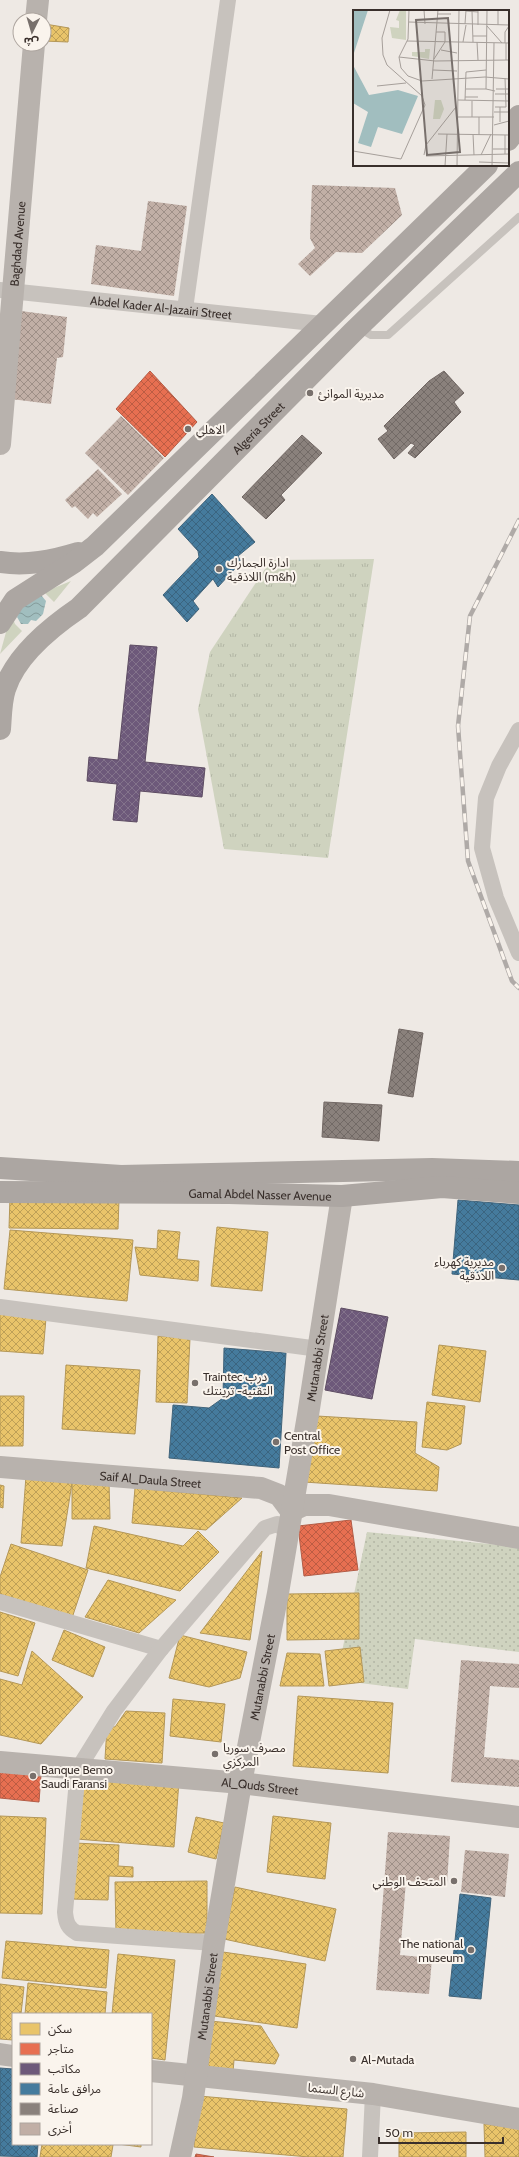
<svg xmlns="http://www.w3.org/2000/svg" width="519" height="2157" font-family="Cabin,'Noto Sans Arabic',sans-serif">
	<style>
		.grass { fill: #cfd3bf }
		.park { fill: url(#park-tufts) }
		.garden { fill: url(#garden-dots) }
		.water { fill: url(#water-waves) }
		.homes { fill: url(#homes-cross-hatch); stroke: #b49757 }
		.shops { fill: url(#shops-cross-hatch); stroke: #b35c46 }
		.offices { fill: url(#offices-cross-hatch); stroke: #5d4c62 }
		.public { fill: url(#public-cross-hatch); stroke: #41647b }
		.industry { fill: url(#industry-cross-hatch); stroke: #726864 }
		.building { fill: url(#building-cross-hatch) }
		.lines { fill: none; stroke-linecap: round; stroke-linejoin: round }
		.lane { stroke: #c7c2bd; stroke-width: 8 }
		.street { stroke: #c7c2bd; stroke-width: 16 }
		.secondary { stroke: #b8b2ad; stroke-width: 22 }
		.primary { stroke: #aca6a2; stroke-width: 22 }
		.rail-casing { stroke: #afaaa7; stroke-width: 4.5 }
		.rail { stroke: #faf4ed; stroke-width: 3; stroke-dasharray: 9; stroke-linecap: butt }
		.poi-dot { fill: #78706c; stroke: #faf4ed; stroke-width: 1.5 }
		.labels { text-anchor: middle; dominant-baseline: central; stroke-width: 4; stroke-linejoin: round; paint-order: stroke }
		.street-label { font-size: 12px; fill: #392f2b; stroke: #faf4ed }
		.poi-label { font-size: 12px; fill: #392f2b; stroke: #faf4ed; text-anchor: start }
		.inset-road { fill: none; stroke: #a69f9a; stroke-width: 1 }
		.view { fill: #78706c; fill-opacity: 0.15; stroke: #78706c; stroke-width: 2 }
		.inset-edge { fill: none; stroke: #392f2b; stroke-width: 2 }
	</style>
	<defs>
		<pattern id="park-tufts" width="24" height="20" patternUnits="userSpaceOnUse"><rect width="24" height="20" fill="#cfd3bf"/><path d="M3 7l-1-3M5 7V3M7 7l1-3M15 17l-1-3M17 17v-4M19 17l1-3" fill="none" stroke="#b2b5a4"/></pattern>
		<pattern id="garden-dots" width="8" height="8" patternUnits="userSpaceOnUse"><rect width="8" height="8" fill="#cfd3bf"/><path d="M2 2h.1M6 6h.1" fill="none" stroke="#b2b5a4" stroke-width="1.8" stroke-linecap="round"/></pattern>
		<pattern id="water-waves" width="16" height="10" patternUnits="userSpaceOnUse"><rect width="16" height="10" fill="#a1bebf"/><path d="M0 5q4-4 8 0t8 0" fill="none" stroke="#849b9b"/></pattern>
		<pattern id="homes-cross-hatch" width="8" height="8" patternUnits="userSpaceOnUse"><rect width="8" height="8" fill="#e9c46a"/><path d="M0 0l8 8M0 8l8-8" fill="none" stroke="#bea057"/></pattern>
		<pattern id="shops-cross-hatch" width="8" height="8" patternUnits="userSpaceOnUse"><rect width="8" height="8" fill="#e76f51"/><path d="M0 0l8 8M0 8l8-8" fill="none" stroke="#bc5c43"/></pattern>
		<pattern id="offices-cross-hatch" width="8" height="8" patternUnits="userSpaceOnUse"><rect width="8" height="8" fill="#6d597a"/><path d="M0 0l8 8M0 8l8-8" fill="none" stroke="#83738b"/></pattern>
		<pattern id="public-cross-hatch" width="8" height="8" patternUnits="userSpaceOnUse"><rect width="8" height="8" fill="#457b9d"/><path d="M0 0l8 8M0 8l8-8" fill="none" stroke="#3b6580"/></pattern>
		<pattern id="industry-cross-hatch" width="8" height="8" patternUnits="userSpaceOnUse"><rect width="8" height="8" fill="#8a817c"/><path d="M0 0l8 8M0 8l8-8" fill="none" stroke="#726a66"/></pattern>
		<pattern id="building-cross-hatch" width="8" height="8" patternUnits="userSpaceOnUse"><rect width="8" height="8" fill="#c1afa6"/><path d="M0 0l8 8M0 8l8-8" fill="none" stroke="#9e8f87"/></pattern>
	</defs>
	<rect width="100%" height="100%" fill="#eee9e4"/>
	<path class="grass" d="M71,581L54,602L44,592Z
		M11,614L15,624L22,631L0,654Z"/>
	<path class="park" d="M374,559L328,858L224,849L198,709L210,652L271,560Z"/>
	<path class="garden" d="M367,1532L519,1547V1652L415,1639L408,1689L336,1680Z"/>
	<path class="water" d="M41,595L46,601L43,614L36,621L31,620L28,624H21L17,617L20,609Z"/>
	<path class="homes" d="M45,24L69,28L68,42L44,41Z
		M10,1197L119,1199L118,1229L9,1228Z
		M217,1227L268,1232L262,1291L211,1286Z
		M10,1230L133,1240L127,1301L4,1289Z
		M158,1230L180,1232L177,1259L199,1261L198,1281L140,1275L135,1247L157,1249Z
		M0,1314L46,1318L43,1354L0,1351Z
		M158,1336L190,1338L187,1403L156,1402Z
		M439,1345L486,1351L480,1402L432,1395Z
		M66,1365L140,1370L135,1434L62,1429Z
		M0,1396H24L23,1446H0Z
		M427,1402L465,1406L461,1444L447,1450L422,1447Z
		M317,1416L417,1422L415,1453L439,1467L437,1491L304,1482Z
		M26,1476L72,1483L62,1546L21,1543Z
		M109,1482L110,1519H72V1483Z
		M0,1485L4,1486L3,1508L0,1507Z
		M135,1488L242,1498L206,1530L132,1523Z
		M94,1526L183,1546L198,1531L219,1552L180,1591L86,1568Z
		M11,1544L88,1570L72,1618L0,1594V1577Z
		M262,1551L250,1640L200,1633Z
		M108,1580L176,1600L139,1633L85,1617Z
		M359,1593V1639L287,1640V1594Z
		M0,1612L35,1623L18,1676L0,1671Z
		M64,1630L105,1647L93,1677L52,1660Z
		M180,1635L247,1652L240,1678L209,1687L169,1678Z
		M360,1647L364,1682L329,1686L325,1651Z
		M32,1651L83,1697L41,1744L0,1735V1679L22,1685Z
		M287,1653L320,1654L324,1686H280Z
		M298,1696L393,1703L388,1773L293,1766Z
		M173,1699L225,1704L221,1742L170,1736Z
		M126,1711L165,1713L162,1763L105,1759L107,1726L115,1727Z
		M83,1773L179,1781L174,1847L77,1839Z
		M0,1816L46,1818L42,1914L0,1913Z
		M273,1816L331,1823L325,1879L267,1872Z
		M196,1817L224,1823L216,1859L188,1852Z
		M74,1843L119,1845L118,1866L133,1867V1877L109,1876L108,1900L71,1899Z
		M207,1881V1933L116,1934L115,1882Z
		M235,1887L336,1909L325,1961L224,1939Z
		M6,1941L109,1950L106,1988L2,1978Z
		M223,1952L306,1964L297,2028L214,2016Z
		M118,1954L175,1960L165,2060L151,2058V2014H112Z
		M28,1983L107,1992L105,2014H25Z
		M0,1984L24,1987L21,2014H13V2040L0,2039Z
		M210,2021L261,2026L279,2055L275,2064L234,2060L233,2072L205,2069Z
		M199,2096L347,2109L343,2157H309L194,2147Z
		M484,2124L519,2128V2157H485Z
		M466,2132V2157H399V2133Z
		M42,2144H103L113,2145L111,2157H40Z
		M118,2144H141V2147Z"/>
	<path class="shops" d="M150,371L197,422L165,457L116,409Z
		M351,1520L358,1570L304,1576L298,1526Z
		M0,1770L41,1775L39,1802L0,1798Z
		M196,2154L214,2157H195Z"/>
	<path class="offices" d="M130,645L157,647L145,762L205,768L202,797L140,791L137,822L113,820L117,784L87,781L89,757L118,760Z
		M341,1308L388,1317L372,1399L325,1390Z"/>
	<path class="public" d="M212,494L255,542L238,556L241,562L218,587L213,579L193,601L199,609L187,622L163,595L199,557L198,551L178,529Z
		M458,1200L519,1205V1280L452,1274Z
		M224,1348L286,1353L279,1468L169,1458L173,1405L209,1408L223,1398Z
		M460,1894L491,1898L481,1999L449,1996Z
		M0,2068L13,2069V2144H38L37,2157L0,2156Z"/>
	<path class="industry" d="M444,371L464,393L454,402L461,412L415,458L408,453L415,445L411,443L394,459L378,439L388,431L384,426L429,381Z
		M302,435L322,453L281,495L285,500L266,519L242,497Z
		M399,1029L423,1033L413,1097L388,1093Z
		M324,1102L382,1105L379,1141L322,1137Z"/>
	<path class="building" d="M312,185L395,188L402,215L362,253L336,252L310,276L298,264L315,248L310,238Z
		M148,201L187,206L174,296L91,284L96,245L141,251Z
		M21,311L67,317L63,357L57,358L51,404L11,399Z
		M121,416L164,458L128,495L85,453Z
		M98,469L122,494L97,517L93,513L88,519L75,506L72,508L65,500Z
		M461,1660L519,1664V1688L490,1686L484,1757L519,1760V1787L451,1782Z
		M388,1832L450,1836L447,1884L406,1881L400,1955L432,1958L429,1994L376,1990Z
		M465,1850L509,1854L505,1897L461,1892Z"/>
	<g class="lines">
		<path class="lane" d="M359,328L371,335H388L519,217"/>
		<g class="street">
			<path id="s1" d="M0,290L322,324"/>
			<path d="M185,309L228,0"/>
			<path d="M519,730L499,766L486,798L482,848L496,898L519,953"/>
			<path d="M0,1307L319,1349"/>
			<path d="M0,1602L161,1649"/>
			<path d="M214,1943L77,1933C68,1928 66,1923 65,1912L78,1769L114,1711L161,1649L265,1528L277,1524L287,1531"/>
			<path d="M370,2157L373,2094"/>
		</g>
		<g class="secondary">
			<path d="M36,20L38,0"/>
			<path id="s2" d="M0,444L34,44"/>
			<path id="s3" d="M0,1467L261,1488L279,1495L291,1511L304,1505H329L519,1538"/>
			<path id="s4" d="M0,1762L241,1783L519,1817"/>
			<path d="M0,2054L13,2056"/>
			<path d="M151,2071L373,2094L519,2119"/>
			<path id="s5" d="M180,2157L193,2098L214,1943L241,1783L278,1593L308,1415L342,1196"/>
		</g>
		<g class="primary">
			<path d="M508,140L514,132L519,116"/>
			<path d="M0,562C27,566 52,561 78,553"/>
			<path d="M0,623L15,600L73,563L95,546L487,165"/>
			<path id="s6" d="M0,729C1,716 1,701 5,689C16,655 51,627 79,608L353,332L519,172"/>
			<path d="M0,1168L121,1176L432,1169L519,1172"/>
			<path id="s7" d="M0,1192L229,1193L342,1196L442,1187L519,1193"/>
		</g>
		<g class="rail-casing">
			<path id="rail" d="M519,520L470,616L458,726L468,861L512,981L519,988"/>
		</g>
		<use href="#rail" class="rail"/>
	</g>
	<g class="poi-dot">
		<circle cx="310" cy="393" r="4"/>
		<circle cx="188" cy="429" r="4"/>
		<circle cx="219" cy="569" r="4"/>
		<circle cx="502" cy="1268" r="4"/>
		<circle cx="195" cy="1383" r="4"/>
		<circle cx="276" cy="1442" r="4"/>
		<circle cx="215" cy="1754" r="4"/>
		<circle cx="33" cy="1776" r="4"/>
		<circle cx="454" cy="1881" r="4"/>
		<circle cx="471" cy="1950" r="4"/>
		<circle cx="353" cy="2059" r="4"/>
	</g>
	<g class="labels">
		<g class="street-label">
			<text stroke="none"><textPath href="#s2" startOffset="201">Baghdad Avenue</textPath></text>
			<text stroke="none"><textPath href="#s1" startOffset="162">Abdel Kader Al-Jazairi Street</textPath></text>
			<text stroke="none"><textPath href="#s6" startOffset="406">Algeria Street</textPath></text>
			<text stroke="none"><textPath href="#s7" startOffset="260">Gamal Abdel Nasser Avenue</textPath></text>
			<text stroke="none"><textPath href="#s5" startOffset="811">Mutanabbi Street</textPath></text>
			<text stroke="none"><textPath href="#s3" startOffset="151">Saif Al_Daula Street</textPath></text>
			<text stroke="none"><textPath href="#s5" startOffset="487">Mutanabbi Street</textPath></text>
			<text stroke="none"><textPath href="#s4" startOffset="261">Al_Quds Street</textPath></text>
			<text stroke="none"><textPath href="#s5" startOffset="163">Mutanabbi Street</textPath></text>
			<text transform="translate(336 2090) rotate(6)">شارع السنما</text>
		</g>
		<g class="poi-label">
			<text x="318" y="393">مديرية الموانئ</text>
			<text x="196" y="429">الاهلي</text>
			<text x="227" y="562">ادارة الجمارك<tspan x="227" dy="14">اللاذقية (m&amp;h)</tspan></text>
			<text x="494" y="1261" text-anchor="end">مديرية كهرباء<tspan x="494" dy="14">اللاذقية</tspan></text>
			<text x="203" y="1376">Traintec درب<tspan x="203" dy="14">التقنية- ترينتك</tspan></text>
			<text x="284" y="1435">Central<tspan x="284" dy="14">Post Office</tspan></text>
			<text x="223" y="1747">مصرف سوريا<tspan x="223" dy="14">المركزي</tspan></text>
			<text x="41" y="1769">Banque Bemo<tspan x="41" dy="14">Saudi Faransi</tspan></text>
			<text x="446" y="1881" text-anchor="end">المتحف الوطني</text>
			<text x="463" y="1943" text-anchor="end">The national<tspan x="463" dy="14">museum</tspan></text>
			<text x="361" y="2059">Al-Mutada</text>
		</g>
	</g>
	<g transform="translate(353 10)">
		<rect width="156" height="156" fill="#eee9e4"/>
		<path d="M47,0H53V30L39,28L37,17L46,18V11L43,10ZM82,90H88L91,99L87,109H80Z" fill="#cfd3bf"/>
		<path d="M72,39H77L76,49L59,46V42H72Z" fill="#cfd3bf"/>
		<path d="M0,0H15L0,46ZM0,55L16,85L45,80L65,86L49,124L25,117L18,137L5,133L15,102L0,93Z" fill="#a1bebf"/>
		<path class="inset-road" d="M56,0L55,29L46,47L48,58L55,66L69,71L132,67L156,69M71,0L72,14M134,0L133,79L142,81M113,1L125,2M119,1L120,32M84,4H98M56,12L156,15M112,14L113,0M125,15V0M145,15V0M134,16L149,33M120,26H134M54,31L105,32M105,32L156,33M110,32L113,15M124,32L125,50M152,33V22L156,16M88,40L104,43M46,47L82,51L156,50M81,49L92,32V22H83M153,50V33M80,60L104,61M79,69L85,0M24,76L53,73M113,79H133M143,79H156M142,84H156M112,87H125M105,90L156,91M112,90L113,62L133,60M119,91V107M142,97H153L152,68M141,102H156M104,107H141M126,107V125M147,112V97M141,115L156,111M85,124L156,125M120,124L121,145M140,139H156V131M0,141L48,149L72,95L69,86L34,55L30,45L29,28L37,0M152,144V125M71,145L73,135L103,97M128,145L138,124M73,146L156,144M126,152L156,153M92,156L94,124M104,156L106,0M139,156L141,33"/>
		<path class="view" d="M95,8L107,142L74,145L63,10Z"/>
		<rect width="156" height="156" class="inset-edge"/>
	</g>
	<rect x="12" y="2013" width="140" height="132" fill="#faf4ed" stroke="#ada59f"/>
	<rect x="20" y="2023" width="20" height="12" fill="#e9c46a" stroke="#ada59f"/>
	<text x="48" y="2033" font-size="12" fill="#392f2b">سكن</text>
	<rect x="20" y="2043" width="20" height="12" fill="#e76f51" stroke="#ada59f"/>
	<text x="48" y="2053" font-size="12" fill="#392f2b">متاجر</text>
	<rect x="20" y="2063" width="20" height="12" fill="#6d597a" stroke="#ada59f"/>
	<text x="48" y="2073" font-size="12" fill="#392f2b">مكاتب</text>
	<rect x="20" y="2083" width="20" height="12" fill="#457b9d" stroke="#ada59f"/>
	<text x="48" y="2093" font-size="12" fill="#392f2b">مرافق عامة</text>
	<rect x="20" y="2103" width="20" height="12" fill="#8a817c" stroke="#ada59f"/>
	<text x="48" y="2113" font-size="12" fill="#392f2b">صناعة</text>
	<rect x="20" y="2123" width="20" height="12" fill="#c1afa6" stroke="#ada59f"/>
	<text x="48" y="2133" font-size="12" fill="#392f2b">أخرى</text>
	<g transform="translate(32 32) rotate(185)"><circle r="19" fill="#faf4ed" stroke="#ada59f"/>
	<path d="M0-3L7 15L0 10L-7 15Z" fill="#78706c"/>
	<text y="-6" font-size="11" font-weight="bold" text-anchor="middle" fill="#392f2b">ش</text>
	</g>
	<path d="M379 2137v6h124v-6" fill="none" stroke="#392f2b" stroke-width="2"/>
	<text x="385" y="2137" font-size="12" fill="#392f2b" stroke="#faf4ed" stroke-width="3" paint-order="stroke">50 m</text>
</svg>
